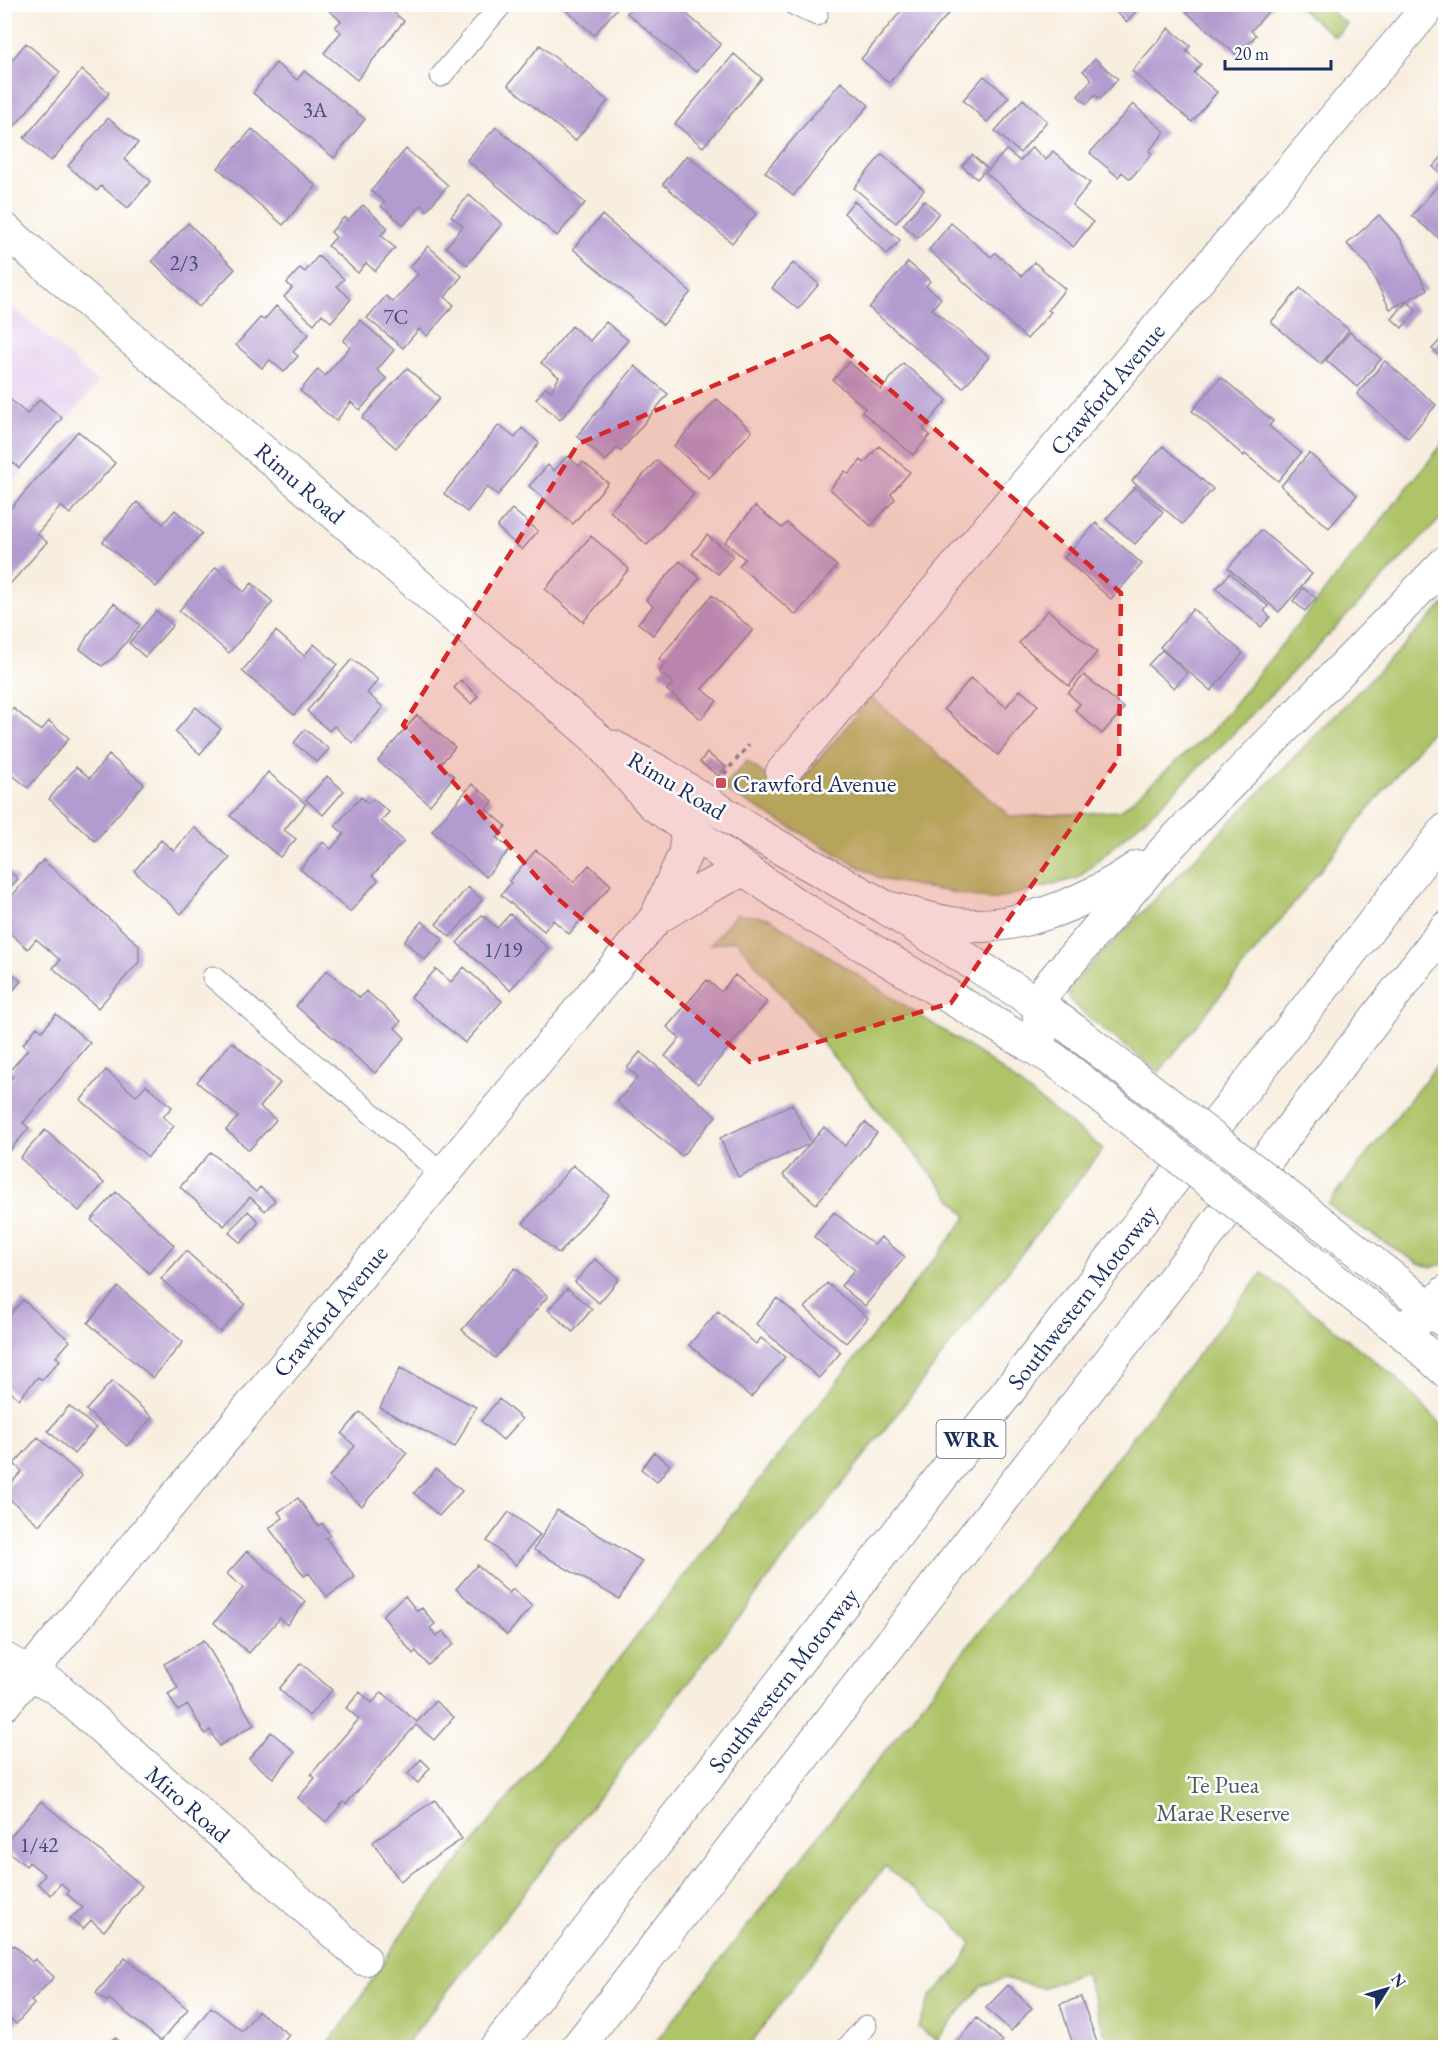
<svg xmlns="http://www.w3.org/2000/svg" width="1450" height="2052" font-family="'EB Garamond',serif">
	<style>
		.built { fill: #e7d2ef }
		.green { fill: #afc367; stroke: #657962; stroke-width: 1.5 }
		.building { fill: #b49bcf }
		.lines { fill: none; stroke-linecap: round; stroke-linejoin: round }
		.service-casing { stroke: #8a8e9e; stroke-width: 23 }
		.minor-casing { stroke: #8a8e9e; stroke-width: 35 }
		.secondary-casing { stroke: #8a8e9e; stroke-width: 35 }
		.motorway-casing { stroke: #8a8e9e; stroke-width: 35 }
		.path { stroke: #8a8e9e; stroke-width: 4; stroke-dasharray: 4.5 4.5; stroke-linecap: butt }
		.service { stroke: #fff; stroke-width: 21 }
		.minor { stroke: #fff; stroke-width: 33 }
		.secondary { stroke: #fff; stroke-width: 33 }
		.motorway { stroke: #fff; stroke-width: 33 }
		.secondary-bridge-casing { stroke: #8a8e9e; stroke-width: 35; stroke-linecap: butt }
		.secondary-bridge { stroke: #fff; stroke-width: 33 }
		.marked { fill: #d62828; fill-opacity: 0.2; stroke: #d62828; stroke-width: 4.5; stroke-dasharray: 12 8; stroke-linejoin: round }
		.poi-dot { fill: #d1495b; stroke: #fff; stroke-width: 2 }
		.labels { text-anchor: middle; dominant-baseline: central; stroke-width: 5; stroke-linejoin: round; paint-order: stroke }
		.number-label { font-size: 21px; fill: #414a7a }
		.shield { fill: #fff; stroke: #5f6d8e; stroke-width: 1.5 }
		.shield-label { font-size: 22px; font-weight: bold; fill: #1b2f5e }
		.street-label { font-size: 24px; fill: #1b2f5e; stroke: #fff }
		.poi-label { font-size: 24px; fill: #1b2f5e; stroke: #fff; text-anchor: start }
		.park-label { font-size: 24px; fill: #475b61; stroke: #fff }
	</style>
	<rect width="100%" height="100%" fill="#fff"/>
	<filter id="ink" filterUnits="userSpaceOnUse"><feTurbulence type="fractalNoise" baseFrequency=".0167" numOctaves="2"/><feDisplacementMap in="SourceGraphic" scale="12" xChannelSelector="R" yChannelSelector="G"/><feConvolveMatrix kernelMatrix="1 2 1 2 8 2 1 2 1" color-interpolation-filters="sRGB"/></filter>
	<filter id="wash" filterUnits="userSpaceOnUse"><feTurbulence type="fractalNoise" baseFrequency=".008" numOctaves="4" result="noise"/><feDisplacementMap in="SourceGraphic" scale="24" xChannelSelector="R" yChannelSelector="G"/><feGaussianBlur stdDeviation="1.35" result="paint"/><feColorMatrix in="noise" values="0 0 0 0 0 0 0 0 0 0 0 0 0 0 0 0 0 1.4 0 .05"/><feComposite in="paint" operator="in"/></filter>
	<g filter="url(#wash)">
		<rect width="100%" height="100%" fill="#f8eedf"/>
		<path class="built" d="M5,301L32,323L98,383L5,492Z"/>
		<path class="green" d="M1296,5H1324L1347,24L1335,37Z
			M1445,441V514L1226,741L1155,810L1078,878L992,900L881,879L722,788L747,761L790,794L871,697L1011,817L1120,811L1214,729Z
			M1445,603V714L1159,1072L1088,1017L1070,1000L1068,988Z
			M736,914L769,918L983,1056L1103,1149L404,2047H324L344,2023L403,1932L967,1217L736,940L710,945Z
			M1445,1055V1264L1430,1267L1418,1263L1349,1220L1328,1204Z
			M1262,1273L1393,1375L1445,1428V2047H1109L1085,1972L1042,1988L1004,1978L981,1986L937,2040L918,2028L931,1996L962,1965L971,1943L952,1921L885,1866L748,2047H652Z"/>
		<g id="blocks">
			<path class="building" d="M327,4H383L404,21L357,80L324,53L341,32L335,27L341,21L325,7Z
				M559,4H617L619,6L594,35Z
				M634,4H675L721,44L696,72L627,13Z
				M907,4H937L948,14L889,83L861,59Z
				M1107,4H1142L1127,22Z
				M1177,4H1272L1273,6L1251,31L1256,35L1238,56Z
				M1169,28L1190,46L1186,51L1201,64L1194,73L1217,92L1192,122L1132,71Z
				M26,43L60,72L13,128L4,120V55L11,61Z
				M540,45L608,101L575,141L508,85Z
				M734,54L762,78L703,147L675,124Z
				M1095,59L1118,79L1100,99L1095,95L1087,104L1078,96L1092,79L1083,71Z
				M276,63L297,80L304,71L365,119L334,158L253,93Z
				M82,70L109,93L51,161L24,138Z
				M984,76L1009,97L987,122L963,100Z
				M841,82L869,105L793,196L765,172Z
				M1023,99L1047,121L1020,153L995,131Z
				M1133,104L1165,132L1149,151L1152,154L1130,179L1122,172L1118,177L1090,153Z
				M108,118L138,143L124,159L151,181L128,208L101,186L97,191L68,166Z
				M496,127L585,203L557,236L467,160Z
				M252,129L316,186L283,225L218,168Z
				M1032,147L1046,160L1053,151L1090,183L1072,205L1093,222L1073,247L986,173L1006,150L1020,161Z
				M406,149L448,185L427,210L421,205L404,225L381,206L385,202L371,191Z
				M1446,152V244L1412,216L1445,177L1433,167Z
				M882,154L924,190L896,223L854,188Z
				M687,155L756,214L732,243L663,184Z
				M972,155L987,168L977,179L962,166Z
				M469,195L502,224L467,265L446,247L463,226L451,216Z
				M924,200L939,213L918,238L903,225Z
				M854,201L900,240L887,254L844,213Z
				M363,205L388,228L381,235L395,248L375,271L366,263L358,273L328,246L336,237L331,232L344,217L348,221Z
				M602,215L691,292L663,325L573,249Z
				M1379,215L1401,240L1427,290L1390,309L1368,266L1347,244Z
				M188,223L235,269L199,307L152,261Z
				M951,223L991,257L995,253L1022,276L1034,262L1065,289L1048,310L1051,312L1027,339L929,250Z
				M428,246L462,276L445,297L454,305L427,336L419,329L403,348L367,318L386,296L393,302L418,274L410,267Z
				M318,256L344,279L337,286L351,299L331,322L322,314L314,324L284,297L292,288L287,283L300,268L305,272Z
				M908,262L930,281L926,286L941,298L932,309L989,357L963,388L869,308Z
				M793,263L819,284L798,309L772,288Z
				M1300,288L1349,330L1321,364L1271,322Z
				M1407,301L1417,310L1402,328L1392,319Z
				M276,306L309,334L293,352L298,356L284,372L270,360L262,368L236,345L260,318L264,320Z
				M360,320L394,350L377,370L387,379L360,410L351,402L336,421L300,391L318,369L325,376L350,347L343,341Z
				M606,322L628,340L560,420L536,399L546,387L551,391L559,377L541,363L572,326L590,341Z
				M1350,332L1381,359L1357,387L1326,360Z
				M1446,334V361L1432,349Z
				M1385,361L1436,405L1408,438L1357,394Z
				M849,362L881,390L903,363L947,400L923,429L930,435L913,455L862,412L865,408L833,380Z
				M635,366L668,394L621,451L617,448L606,461L577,436Z
				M407,368L440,398L396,448L362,418Z
				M1221,377L1273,421L1269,426L1301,453L1278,481L1245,454L1244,456L1192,411Z
				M4,394L27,414L40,399L62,418L19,468L4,455Z
				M717,399L752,431L709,478L674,446Z
				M499,425L515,438L522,428L539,443L498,495L487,487L467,512L444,494Z
				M78,431L115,463L70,514L61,506L37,534L47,542L4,591V516Z
				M879,446L910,472L891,494L895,499L871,526L830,489L845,471L849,474L861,460L864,463Z
				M1163,446L1213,489L1182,524L1132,481Z
				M1309,453L1357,495L1329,528L1281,486Z
				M567,456L579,466L583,462L608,483L573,524L529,486L548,465L554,471Z
				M657,460L694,494L647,545L610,511Z
				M1135,487L1163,512L1135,544L1106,519Z
				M137,502L163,524L175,510L202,533L156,587L103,542Z
				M755,506L782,528L787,523L837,566L796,615L739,566L745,559L725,542Z
				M512,509L538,531L522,550L497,527Z
				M1096,523L1142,564L1111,599L1064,558Z
				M1261,530L1312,574L1279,612L1228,568Z
				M707,535L733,556L718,574L692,554Z
				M591,536L629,569L583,622L545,589Z
				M680,561L700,578L653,635L638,623L653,606L646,600Z
				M216,567L244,592L252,583L273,602L229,653L179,611Z
				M1230,573L1268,606L1264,611L1270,617L1261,627L1216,589Z
				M1303,588L1316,598L1305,611L1293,601Z
				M712,595L753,630L702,689L717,701L701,719L667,690L673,683L659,672L666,664L659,659Z
				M114,603L140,625L114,657L102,666L80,649L88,635Z
				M1193,609L1243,653L1211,691L1160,647Z
				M1048,610L1097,652L1069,686L1019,643Z
				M156,611L173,625L145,657L129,643Z
				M276,631L304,656L314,644L337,664L294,715L242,671Z
				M1162,650L1187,673L1174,688L1148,665Z
				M352,659L378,680L367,693L383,707L353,743L334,726L329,731L307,711Z
				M1084,675L1124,708L1102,734L1075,710L1080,704L1068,693Z
				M971,678L1006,707L1020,690L1038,705L998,755L944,709Z
				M461,680L478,696L471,704L454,688Z
				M196,707L221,729L200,754L175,732Z
				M13,708L41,731L49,721L69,738L28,788L4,768V719Z
				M417,715L455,747L440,765L454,776L430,805L378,761Z
				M305,729L329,749L317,762L294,743Z
				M707,753L726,767L719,776L700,762Z
				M109,755L144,784L95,841L49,799L76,767L90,778Z
				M268,772L306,804L284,830L296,839L280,857L230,816Z
				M327,776L344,791L323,815L306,800Z
				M472,784L493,801L486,809L506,826L497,838L510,849L486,877L432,831Z
				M361,797L368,803L373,799L389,812L381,821L404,841L373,875L378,880L350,912L300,869L323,842L331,849L344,834L335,826Z
				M194,827L230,858L181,914L134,871L161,840L174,851Z
				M536,850L574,882L589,865L611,885L569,934L553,920L544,931L501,895L511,883L509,881Z
				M43,860L139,945V962L98,1008L53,968L60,960L36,939L28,949L4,928V905Z
				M4,867L18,879L4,894Z
				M468,887L482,900L450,937L436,924Z
				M510,914L548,948L510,990L457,943L482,915L497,928Z
				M422,921L443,939L425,960L404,941Z
				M4,967L21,981L4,1001Z
				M464,967L502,1001L465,1043L411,997L436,969L451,982Z
				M327,970L360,998L366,991L401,1021L395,1028L405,1038L375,1073L296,1006Z
				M735,975L767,1002L698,1084L665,1056L680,1038L667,1027L707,980L721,992Z
				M56,1014L90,1043L23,1123L29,1128L4,1157V1087L13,1077L8,1073L28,1049L23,1044L37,1027L42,1031Z
				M232,1042L280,1083L260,1107L276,1120L249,1150L226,1130L238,1117L197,1082Z
				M640,1052L716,1116L682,1156L617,1102L638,1077L627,1068Z
				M106,1070L136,1096L146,1085L172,1107L163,1117L174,1126L148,1157L81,1100Z
				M792,1104L811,1143L738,1177L720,1138Z
				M865,1122L877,1133L816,1204L783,1175L824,1127L845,1146Z
				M45,1130L104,1183L79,1211L20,1158Z
				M211,1152L256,1192L260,1187L275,1200L265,1211L250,1197L224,1226L180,1187Z
				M573,1165L609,1195L559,1254L523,1223Z
				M116,1192L174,1245L149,1273L91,1220Z
				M248,1211L259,1222L241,1243L229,1233Z
				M834,1212L874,1245L881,1237L905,1257L865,1306L841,1286L855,1270L814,1237Z
				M186,1251L245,1304L220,1332L161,1279Z
				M595,1259L619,1279L599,1303L575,1282Z
				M515,1268L548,1296L495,1358L462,1330Z
				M827,1283L868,1318L846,1343L805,1308Z
				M118,1287L183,1342L153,1378L88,1323Z
				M567,1288L592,1309L573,1332L548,1310Z
				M777,1298L841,1352L819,1378L756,1324Z
				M23,1300L70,1341L56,1357L60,1360L42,1380L38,1377L19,1399L4,1386V1321Z
				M718,1311L756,1344L761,1338L785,1357L751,1397L689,1345Z
				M400,1368L476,1407L455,1447L380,1408Z
				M112,1381L152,1417L127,1446L86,1410Z
				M499,1399L522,1419L503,1440L481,1421Z
				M69,1406L96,1428L74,1454L48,1431Z
				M360,1412L407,1453L362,1506L329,1477L355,1446L342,1434Z
				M38,1437L82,1476L39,1525L4,1494V1491L22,1471L14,1464Z
				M654,1452L670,1465L657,1482L641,1469Z
				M436,1469L462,1491L439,1516L414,1493Z
				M298,1498L318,1526L322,1523L330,1535L326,1538L355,1577L327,1597L309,1573L304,1576L269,1528L283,1518L278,1512Z
				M557,1510L642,1561L619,1599L534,1550Z
				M509,1512L540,1535L516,1565L487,1541Z
				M247,1551L306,1602L287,1625L280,1618L249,1653L214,1623L243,1588L227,1574Z
				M477,1565L509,1593L513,1589L532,1606L507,1635L456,1589Z
				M405,1596L417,1611L422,1608L435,1624L430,1628L436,1636L443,1631L454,1644L428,1665L416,1651L413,1654L382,1615Z
				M204,1640L254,1725L219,1746L210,1730L205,1734L188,1705L178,1711L168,1694L178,1688L164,1664Z
				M301,1663L332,1690L309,1716L279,1689Z
				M360,1692L372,1703L382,1692L417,1722L435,1701L454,1717L434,1740L416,1725L346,1804L343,1802L326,1822L298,1798L315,1778L311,1774L359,1719L346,1708Z
				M271,1732L295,1752L273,1778L249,1759Z
				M421,1759L430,1768L418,1783L408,1774Z
				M435,1800L462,1839L400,1881L373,1842Z
				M41,1801L142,1886L104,1931L91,1920L83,1929L70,1918L83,1908L67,1894L69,1891L61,1883L51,1895L38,1884L45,1875L29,1862L26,1866L4,1848V1844Z
				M4,1945L9,1950L14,1945L32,1962L35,1959L54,1977L31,2001L34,2004L16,2024L4,2013Z
				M125,1958L188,2009L161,2041L109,1999L107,2002L96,1993Z
				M1008,1985L1032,2008L1011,2031L986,2008Z
				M1081,1997L1099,2048H1074L1060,2004Z
				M211,2007L242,2031L258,2011L289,2035L279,2048H185L182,2044Z
				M977,2018L1003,2041L996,2048H951Z
				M115,2037L126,2048H105Z"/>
		</g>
	</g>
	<g filter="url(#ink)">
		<use href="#blocks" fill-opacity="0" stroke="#8a8e9e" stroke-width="1.5"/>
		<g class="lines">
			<g class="service-casing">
				<path id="service" d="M793,4L817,15
					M441,76L502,4
					M213,977L443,1175
					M847,2048L866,2026"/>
			</g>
			<g class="minor-casing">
				<path id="minor" d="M782,773L1431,4
					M688,829L685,854L656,918L706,888L744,869
					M4,1659L57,1688L364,1959
					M4,1704L656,918"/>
			</g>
			<g class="secondary-casing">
				<path id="secondary" d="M4,229L595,737L652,803L744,869L793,903L1055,1060
					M613,747L661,773L758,835L885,907L1039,1005L1076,1032
					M1386,1273L1446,1322
					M1364,1303L1399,1329L1446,1371"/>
			</g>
			<g class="motorway-casing">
				<path id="motorway" d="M885,907C906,912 927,919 948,923C1012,935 1087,902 1138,867
					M1040,1051L1039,1005L1047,988L1168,847L1446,562
					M1399,1329L1425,1316L1446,1292
					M496,2048L1446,830
					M577,2048L1446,928"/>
			</g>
			<path class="path" d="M724,774L749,745"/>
			<use href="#service" class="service"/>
			<use href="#minor" class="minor"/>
			<use href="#secondary" class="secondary"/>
			<use href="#motorway" class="motorway"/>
			<g class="secondary-bridge-casing">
				<path id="secondary-bridge" d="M1076,1032L1386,1273
					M1055,1060L1364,1303"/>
			</g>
			<use href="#secondary-bridge" class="secondary-bridge"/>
		</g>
	</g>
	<path class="marked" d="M829,336L1121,593L1119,758L951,1003L750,1062L550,892L403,725L578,444Z"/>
	<rect class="poi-dot" x="715" y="777" width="12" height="12" rx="3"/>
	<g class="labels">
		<g class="number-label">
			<text x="315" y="109">3A</text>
			<text x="184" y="262">2/3</text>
			<text x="396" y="316">7C</text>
			<text x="503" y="949">1/19</text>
			<text x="39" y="1844">1/42</text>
		</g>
		<rect class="shield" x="936.5" y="1420" width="69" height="38" rx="4.5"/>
		<g class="shield-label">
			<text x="971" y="1439">WRR</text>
		</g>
		<g class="street-label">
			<text transform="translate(1107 389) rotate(-50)">Crawford Avenue</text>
			<text transform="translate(300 483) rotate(41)">Rimu Road</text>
			<text transform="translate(677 785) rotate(31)">Rimu Road</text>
			<text transform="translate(1082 1297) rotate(-52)">Southwestern Motorway</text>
			<text transform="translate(330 1311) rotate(-50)">Crawford Avenue</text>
			<text transform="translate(783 1680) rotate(-52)">Southwestern Motorway</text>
			<text transform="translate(188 1804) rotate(41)">Miro Road</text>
		</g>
		<g class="poi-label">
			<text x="733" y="783">Crawford Avenue</text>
		</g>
		<g class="park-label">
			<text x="1223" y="1784">Te Puea<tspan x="1223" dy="28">Marae Reserve</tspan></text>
		</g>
	</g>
	<rect width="1450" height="2052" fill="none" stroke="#fff" stroke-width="24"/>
	<g transform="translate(1387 1989) rotate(53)" stroke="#ffffff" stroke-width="4.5" paint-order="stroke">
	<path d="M0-4.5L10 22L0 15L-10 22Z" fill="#1b2f5e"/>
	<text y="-9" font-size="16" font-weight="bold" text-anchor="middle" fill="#1b2f5e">N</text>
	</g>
	<path d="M1225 60v9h106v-9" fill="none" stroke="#1b2f5e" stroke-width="3"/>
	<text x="1234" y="60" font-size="18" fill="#1b2f5e" stroke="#ffffff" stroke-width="4.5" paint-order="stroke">20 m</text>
</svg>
